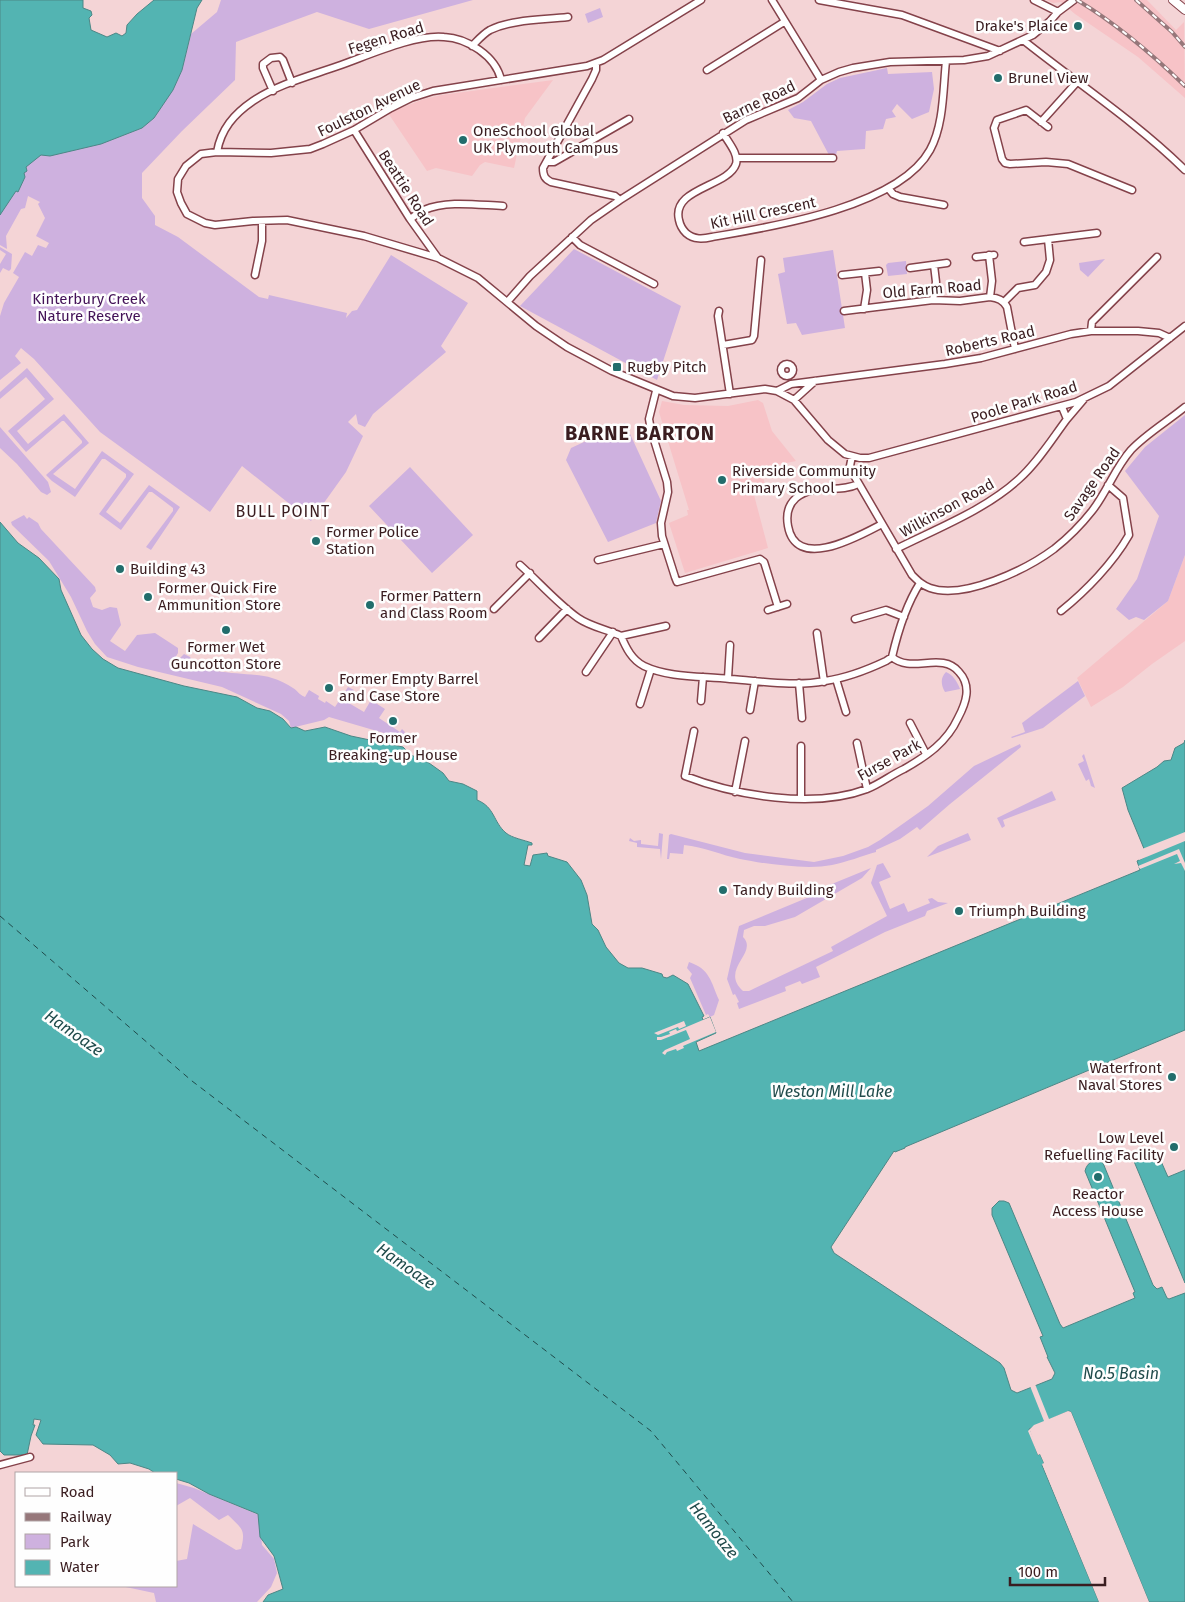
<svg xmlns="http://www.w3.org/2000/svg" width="1185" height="1602" font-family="'Fira Sans',sans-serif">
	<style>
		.built { fill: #f7c3c7 }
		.green { fill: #ceb1df }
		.water { fill: #53b4b2; stroke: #4c8786 }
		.pier { fill: #f4d4d6 }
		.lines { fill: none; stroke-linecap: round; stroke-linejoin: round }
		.ferry { stroke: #204b4b; stroke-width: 1; stroke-dasharray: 6 5; stroke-linecap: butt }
		.minor-casing { stroke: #84424a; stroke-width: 9 }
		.tertiary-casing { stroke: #84424a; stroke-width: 10 }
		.minor { stroke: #fff; stroke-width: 6 }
		.tertiary { stroke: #fff; stroke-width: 8 }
		.rail-casing { stroke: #96777a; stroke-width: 4 }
		.rail { stroke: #fefefe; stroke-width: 2; stroke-dasharray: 5.5; stroke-linecap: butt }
		.poi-dot { fill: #226d6c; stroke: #fefefe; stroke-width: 2 }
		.labels { text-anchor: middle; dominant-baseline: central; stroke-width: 5; stroke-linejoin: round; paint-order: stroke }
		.poi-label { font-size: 15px; fill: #3a1d20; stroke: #fefefe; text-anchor: start }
		.street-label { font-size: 15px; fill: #3a1d20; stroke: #fefefe }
		.park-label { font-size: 15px; fill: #431257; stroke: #fefefe }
		.neighbourhood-label { font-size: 16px; letter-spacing: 1px; fill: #3a1d20; stroke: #fefefe }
		.water-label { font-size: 16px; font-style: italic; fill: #204b4b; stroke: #fefefe }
		.district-label { font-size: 20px; font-weight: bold; letter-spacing: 1px; fill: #3a1d20; stroke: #fefefe }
	</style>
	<rect width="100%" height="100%" fill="#f4d4d6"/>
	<path class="built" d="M1046,0H1147L1176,30L1184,22L1185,98L1138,57L1075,14L1061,2L1053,3Z
		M553,80L525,118L514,168L485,162L480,165L472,176L436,168L427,171L388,113L424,99L442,95Z
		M758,400L763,403L772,431L796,461L762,468L766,493L754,495L768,548L685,573L669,523L688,515L687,510H689L659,412L662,401L684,405L728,406Z
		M1185,555V641L1152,664L1123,687L1091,707L1077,678L1168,601Z"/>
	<path class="green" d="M221,0H473L369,29L317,12L236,42L235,80L182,131L142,173V198L155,216V225L178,237L259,297L268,299L269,295L347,313L346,318L352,311L357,310L391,255L468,303L441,346L446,352L373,414L365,427L358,424L356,414L348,422L363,436L346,472L311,521L242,466L210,512L100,432L34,359L21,348L15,356L21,363L0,380V316L4,303L19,277L13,273L25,252L32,256L38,245L46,248L49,243L36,236L45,218L38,204L40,202L28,196L25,208L21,209L6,236L7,249L0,245V153L113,139L142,128L173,90L182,70L191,34L217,12Z
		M600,8L603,17L588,23L585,14Z
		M887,68L888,74L932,72L934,89L929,112L912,119L897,104L892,111L896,117L886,119L883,129L866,131L865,149L837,151L836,155H829L811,121L794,118L788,110L803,102L827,84L840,78Z
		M0,247L12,254L11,269L9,271L3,268L0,273V264L6,254L0,250Z
		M574,249L681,306L657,380L520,306Z
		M833,250L845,328L802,335L796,323L787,324L778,274L785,272L783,258Z
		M1105,259L1088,277L1080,270L1079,263Z
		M906,261L907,274L888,276L886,265L888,263Z
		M27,368L54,399L17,431L28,444L64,414L89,443L53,474L75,489L102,451L134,474L106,512L120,523L149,485L180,507L151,550L146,547L173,511V508L152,492H149L121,530L99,514L126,477V474L105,459H102L75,497L52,481L46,475L82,443V441L64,421H62L26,452L8,431L45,399L26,377L0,399V392Z
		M1185,415V555L1168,601L1144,620L1136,617L1129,620L1116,609L1137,579L1159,516L1125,471L1145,447Z
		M625,423L661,501L656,523L608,542L566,460L571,448Z
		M0,427L48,482L51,492L47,495L41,492L17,464L0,448Z
		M410,467L473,535L432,573L369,506Z
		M24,515L27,519L29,517L38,523L41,529L95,587L96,591L90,598L93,607L102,610L110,607L117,608L121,625L110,641L125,651L137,635L155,633L178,648V653L175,658L178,660L184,654L190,657C200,677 250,671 272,678C279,680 287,684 293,688C299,692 297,693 305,697L309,690L319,696L318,699L325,703L326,701L335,707L348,687L354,690L347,702L364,712L371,700L385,709L379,718L400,732L402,729L405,732L402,737L404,743L394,741V736L329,717L324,720L291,728L289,721L281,714L222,687L138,667L107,657L95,644L87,631L71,597L49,561L12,525L11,522Z
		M946,672C953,675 957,681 960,689L945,692C941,685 940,678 946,672Z
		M1078,681L1085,696L1043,728L1012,738L1011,737L1025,732L1022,723Z
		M1020,744L1021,747L950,804L920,830L917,827L900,839L876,850V852C862,856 847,862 832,865C807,870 765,864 740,859C721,855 704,847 684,845L683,854L670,853L669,859H667L669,835L671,834L745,853L814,862L843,856L868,847L880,840L928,806L974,766Z
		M1084,754L1095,788L1091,786L1089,779L1086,781L1078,764L1084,761L1082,756Z
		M1052,791L1056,800L1003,820L1005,826L1002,828L997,818Z
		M659,833L663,834L661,859L660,849L637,847V843L629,841L630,838L634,841L641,840V844L658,846Z
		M968,833L971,840L927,857L938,846Z
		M883,863L891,877L879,882L890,909L904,903L908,912L930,903L928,899L932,898L938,902L948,903L927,911L925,916L885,932L816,967L820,977L802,984L800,981L785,987L786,991L739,1009L737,1003L739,1002L735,994L733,995L727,979L739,926L826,890L827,886L871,868L862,878L795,917L765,926H754L744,930L743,937C759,953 719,969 743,991H749L833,951L831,947L887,916L871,883L877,865Z
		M689,962C710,969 711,982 719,1000L714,1015L710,1017L708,1014L706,1015L690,978L692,974L687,968Z
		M176,1483L194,1488L259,1515L262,1545L274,1559L277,1573L271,1587L257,1602H156L154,1593L121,1586H176V1561L187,1559L193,1524L236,1550L241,1549C246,1529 242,1529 228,1515L219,1520L190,1498L176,1506Z"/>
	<path class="water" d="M0,0H83V8L91,11L92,15L89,18L91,30L107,37L116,33L122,36L126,33L127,25L137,14L154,0H202L197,8L182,70L173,90L154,118L142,128L101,144L50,156L41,155L26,167L27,171L24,173L25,177L18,192L16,191L0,215Z
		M0,522L18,543L39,558L59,579L61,590L81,635L92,649L103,659L118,668L184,686L237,697L257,708L270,711L283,719L291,728L296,727L305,731L325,727L351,736L403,747L411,755L429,763L443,773L449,781L463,784L477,791V800C495,807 493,822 506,833C512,838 524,840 532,843V845H528L524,865L530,866L533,855L547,853L548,856L567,862L581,880L587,895L592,924L598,930L606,947L619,963L628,968H642L662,974L663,977L667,978L673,975L688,984L704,1016L702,1017L703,1020L710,1017L716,1033L696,1042L699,1051L1140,870L1137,861L1147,856L1128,810L1122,788L1157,767L1164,761L1171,760L1175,748L1184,743L1185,740V1030L905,1147V1148L895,1152L894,1151L831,1247L834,1253L1000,1363L1004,1368L1011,1390L1017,1393L1052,1379L1055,1373L1047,1357H1048L1040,1337L1043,1336L992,1215V1208L999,1201H1004L1009,1203L1060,1324L1063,1328L1135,1298L1133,1293L1135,1292L1085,1171C1087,1162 1095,1158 1103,1163L1153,1285L1157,1289L1162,1287L1167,1298L1169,1299L1185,1293V1602H1149L1071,1412L1069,1411L1029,1429L1038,1455L1040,1454L1044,1463L1042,1465L1099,1602H263L268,1595L283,1589L274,1556L260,1537L258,1514L209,1494L189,1483L176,1479V1473H155L149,1469L130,1463L118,1464L110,1455L93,1445L43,1444L36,1435L41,1420L34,1419L33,1425H35L31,1436L27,1455H4L0,1451Z
		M1156,1150L1168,1177L1185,1170V1283L1133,1159Z"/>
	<path class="pier" d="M1185,832V841L1139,860L1138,858L1144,855L1142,849Z
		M1179,849L1185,863V871L1181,863L1174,864L1180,861L1177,854L1140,869L1138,866Z
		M710,1017L716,1032L683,1046L684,1048L677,1051L676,1049L667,1052L665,1055L662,1053L665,1050L690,1039L686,1030L661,1040H657V1037H661L670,1034L669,1032L676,1029L677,1031Z
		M684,1021L686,1026L679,1029L678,1027L658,1035L654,1033Z
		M1035,1384L1049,1419L1068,1411L1071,1412L1149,1602H1146L1068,1414L1030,1430L1039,1452L1042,1453L1046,1463L1045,1466L1101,1602H1099L1042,1464L1044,1463L1040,1454L1038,1455L1028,1431L1034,1425L1044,1421L1030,1386Z"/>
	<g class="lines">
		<path class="ferry" d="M0,916L192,1081L651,1431L793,1602"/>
		<g class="minor-casing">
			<path id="minor" d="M701,0L603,60L587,66L433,91L411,98L391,108L354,130L323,144L310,149L271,153L217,152L201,154L186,166L178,179L177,192L181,203L187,214L205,223L215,225L253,221L287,220L364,236L438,258L478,278L536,326L567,347L612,371L673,396L695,398L765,389L777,391L794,400L828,440L845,454L860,458H869L1076,402L1109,386L1185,326
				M772,0L821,80
				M819,0L902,15L1000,51
				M1034,0L1058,12
				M1023,40C1077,83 1136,122 1185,170
				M472,46C478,40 483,34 490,30C513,19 544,20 568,17
				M596,63V70L592,79L543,168C543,176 545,179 551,182L615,196L620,200
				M707,70L784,22
				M273,91L263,68V64L271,58L280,57L283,60L292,83
				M1041,122L1078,81
				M1048,127L1026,110L997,120L994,128L1002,159L1005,163L1010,164L1046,162L1068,164L1132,190
				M354,130L410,219L438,258
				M723,133C728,142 739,154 736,164C728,187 671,188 679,220C680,225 683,230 686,233C694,240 703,239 712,237C771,227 899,207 930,150C944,125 943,89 946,61
				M217,152C221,129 234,114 253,101C278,84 310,76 338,66C367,56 414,34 444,37C467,38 496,56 501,80
				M737,158H833
				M548,162H554L629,119
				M888,188L893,194L900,197L944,205
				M410,219C415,216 419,212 424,210C447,200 478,205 503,206
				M572,237L580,245L654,284
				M1024,242L1097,233
				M989,255L992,281L990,297
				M976,257L994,255
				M910,268L947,263
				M255,275L262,241V221
				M842,275L879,271
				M933,300L936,282L934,265
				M508,301L530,276L591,220L620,200L746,120L798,98L821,80L839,72L853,68L890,62L964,60L988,56L1033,35L1050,21L1058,12L1074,0
				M1004,302L1018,288L1035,285L1046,272L1050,260L1048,239
				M864,309L867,290L865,273
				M719,311L718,316L730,394
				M844,311L933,300L960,301L990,297C998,298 1003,300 1007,307L1015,349
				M1091,331L1092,322L1157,257
				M723,345L752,340L754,336L761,260
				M781 370a6 6 0 1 1 12 0a6 6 0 1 1-12 0Z
				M656,391L649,419L651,430L667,482L668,492L661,523L662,536L675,577L677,582L760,559L764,562L765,565L778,607
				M777,391L791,384L945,364L981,358L1071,334L1091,331H1138L1159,333L1170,338
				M794,400L815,381
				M1067,419L1084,399
				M852,456L850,466L852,472L912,575C918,581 922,585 930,588C964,600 1027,569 1054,549C1068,538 1081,525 1092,511C1107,492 1115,468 1131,450C1146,434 1168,421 1185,407
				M858,484C839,494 813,483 796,498C788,505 786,515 788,526C796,572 859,536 882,524
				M896,549C938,528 985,510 1019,479C1038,462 1052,439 1067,419L1062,407
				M598,560L664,544
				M520,565C539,582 557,603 578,618C591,627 606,629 621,636C626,648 632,660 644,666C669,678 702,676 730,679C761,681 794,687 825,681C846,678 867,670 886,661L892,657C898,631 906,605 920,583
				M494,609L530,573
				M768,610L787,604
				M1061,611C1086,591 1113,563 1129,535L1123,498L1108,485
				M855,619L886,610L904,617
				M817,633L824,682
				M621,636L666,626
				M539,638L567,609
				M586,672L613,632
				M728,678L730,645
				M836,679L846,712
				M799,683L802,718
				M701,701L703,677
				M640,704L651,669
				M750,710L755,681
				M910,723L926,754
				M694,731L685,776C737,796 814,809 867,789C880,784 891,775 904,769C927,756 947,742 958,718C966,703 972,686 959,672C942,651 911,674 892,657
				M857,743L867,789
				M735,792L745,741
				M801,799V746
				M0,1465L30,1457"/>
		</g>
		<g class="tertiary-casing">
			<path id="tertiary" d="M1173,0L1185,10"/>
		</g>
		<use href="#minor" class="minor"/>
		<use href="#tertiary" class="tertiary"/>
		<g class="rail-casing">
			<path id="rail" d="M1077,0C1117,24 1152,54 1185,86
				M1136,0L1172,32L1185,47"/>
		</g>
		<use href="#rail" class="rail"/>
	</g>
	<g class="poi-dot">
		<circle cx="1078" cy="26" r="5"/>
		<circle cx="998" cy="78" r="5"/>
		<circle cx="463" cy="140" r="5"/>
		<rect x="612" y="362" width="10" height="10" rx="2.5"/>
		<circle cx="722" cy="480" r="5"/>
		<circle cx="316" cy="541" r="5"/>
		<circle cx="120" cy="569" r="5"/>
		<circle cx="148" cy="597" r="5"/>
		<circle cx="370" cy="605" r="5"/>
		<circle cx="226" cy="630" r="5"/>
		<circle cx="329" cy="688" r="5"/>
		<circle cx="393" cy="721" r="5"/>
		<circle cx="723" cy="890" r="5"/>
		<circle cx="959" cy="911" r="5"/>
		<circle cx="1172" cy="1077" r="5"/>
		<circle cx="1174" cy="1147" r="5"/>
		<circle cx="1098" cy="1177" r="5"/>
	</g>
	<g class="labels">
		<g class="poi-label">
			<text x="1068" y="26" text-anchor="end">Drake's Plaice</text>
			<text x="1008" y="78">Brunel View</text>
			<text x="473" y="131">OneSchool Global<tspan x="473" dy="17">UK Plymouth Campus</tspan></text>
			<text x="627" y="367">Rugby Pitch</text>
			<text x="732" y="471">Riverside Community<tspan x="732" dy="17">Primary School</tspan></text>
			<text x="326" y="532">Former Police<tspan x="326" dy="17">Station</tspan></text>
			<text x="130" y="569">Building 43</text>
			<text x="158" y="588">Former Quick Fire<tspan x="158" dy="17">Ammunition Store</tspan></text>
			<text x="380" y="596">Former Pattern<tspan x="380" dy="17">and Class Room</tspan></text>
			<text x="226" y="647" text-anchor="middle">Former Wet<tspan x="226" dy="17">Guncotton Store</tspan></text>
			<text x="339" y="679">Former Empty Barrel<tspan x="339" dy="17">and Case Store</tspan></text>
			<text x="393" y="738" text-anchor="middle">Former<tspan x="393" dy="17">Breaking-up House</tspan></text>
			<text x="733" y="890">Tandy Building</text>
			<text x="969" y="911">Triumph Building</text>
			<text x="1162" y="1068" text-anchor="end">Waterfront<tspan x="1162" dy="17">Naval Stores</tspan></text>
			<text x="1164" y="1138" text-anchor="end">Low Level<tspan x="1164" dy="17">Refuelling Facility</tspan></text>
			<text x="1098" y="1194" text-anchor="middle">Reactor<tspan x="1098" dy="17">Access House</tspan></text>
		</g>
		<g class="street-label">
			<text transform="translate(386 38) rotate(-17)">Fegen Road</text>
			<text transform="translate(759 102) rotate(-26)">Barne Road</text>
			<text transform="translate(369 108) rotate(-26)">Foulston Avenue</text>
			<text transform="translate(406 188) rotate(57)">Beattie Road</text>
			<text transform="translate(763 213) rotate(-12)">Kit Hill Crescent</text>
			<text transform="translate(932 289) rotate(-5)">Old Farm Road</text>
			<text transform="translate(990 341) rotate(-13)">Roberts Road</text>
			<text transform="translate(1024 402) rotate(-17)">Poole Park Road</text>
			<text transform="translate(1092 484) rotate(-55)">Savage Road</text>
			<text transform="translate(947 508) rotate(-29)">Wilkinson Road</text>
			<text transform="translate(889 760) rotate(-29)">Furse Park</text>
		</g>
		<g class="park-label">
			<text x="89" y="299">Kinterbury Creek<tspan x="89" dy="17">Nature Reserve</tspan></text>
		</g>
		<g class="neighbourhood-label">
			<text x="283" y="511">BULL POINT</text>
		</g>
		<g class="water-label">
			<text transform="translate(74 1033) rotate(35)">Hamoaze</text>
			<text x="832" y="1091">Weston Mill Lake</text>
			<text transform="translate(406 1266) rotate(35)">Hamoaze</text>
			<text x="1121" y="1373">No.5 Basin</text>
			<text transform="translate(714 1530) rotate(51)">Hamoaze</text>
		</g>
		<g class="district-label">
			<text x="640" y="433">BARNE BARTON</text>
		</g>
	</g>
	<rect x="15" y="1472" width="162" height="115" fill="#fefefe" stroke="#b0a4a5"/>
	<rect x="25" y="1488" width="25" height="8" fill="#ffffff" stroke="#b0a4a5"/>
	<text x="60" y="1497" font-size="15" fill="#3a1d20">Road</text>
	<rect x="25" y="1513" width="25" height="8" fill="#96777a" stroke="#b0a4a5"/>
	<text x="60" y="1522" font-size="15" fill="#3a1d20">Railway</text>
	<rect x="25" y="1534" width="25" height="15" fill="#ceb1df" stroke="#b0a4a5"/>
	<text x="60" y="1547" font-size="15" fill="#3a1d20">Park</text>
	<rect x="25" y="1560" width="25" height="15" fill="#53b4b2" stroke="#b0a4a5"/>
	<text x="60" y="1572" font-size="15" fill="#3a1d20">Water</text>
	<path d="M1010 1577v8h95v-8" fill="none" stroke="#3a1d20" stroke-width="2.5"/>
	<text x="1018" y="1577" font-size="15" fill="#3a1d20" stroke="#fefefe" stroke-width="4" paint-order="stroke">100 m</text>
</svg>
